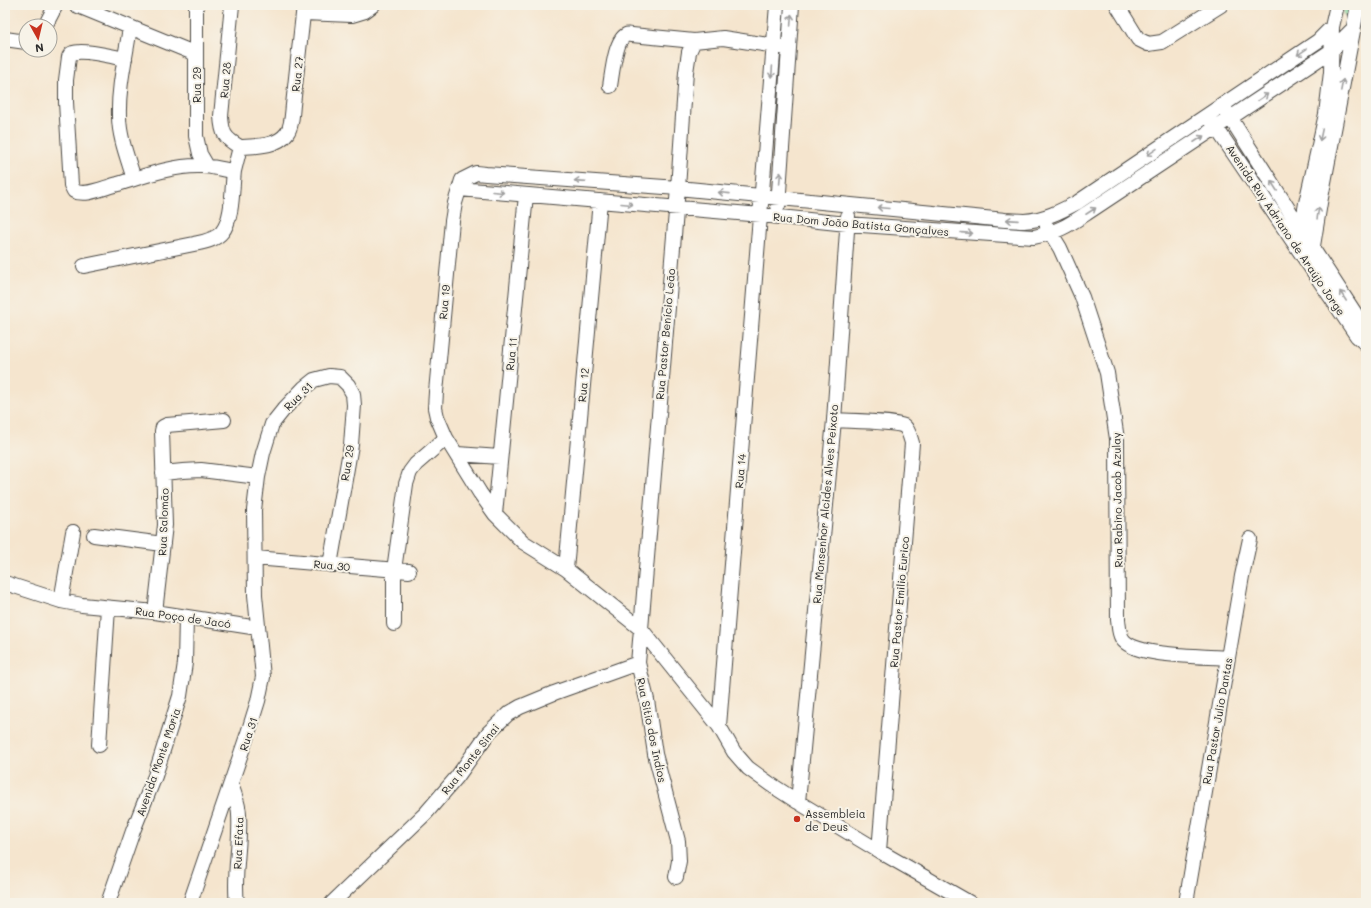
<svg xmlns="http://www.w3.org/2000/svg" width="1371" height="908" font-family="Mali,sans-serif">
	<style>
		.grass { fill: url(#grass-dots); stroke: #548164 }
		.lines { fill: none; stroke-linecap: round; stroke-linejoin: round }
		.minor-casing { stroke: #494743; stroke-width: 16 }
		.minor { stroke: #fff; stroke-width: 14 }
		.oneway { stroke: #a0a0a0 }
		.poi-dot { fill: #c8321e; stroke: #f7f3e8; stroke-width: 1.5 }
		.labels { text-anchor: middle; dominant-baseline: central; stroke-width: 4; stroke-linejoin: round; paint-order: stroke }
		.street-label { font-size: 11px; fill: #2b2b2b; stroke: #f7f3e8 }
		.poi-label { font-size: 11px; fill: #2b2b2b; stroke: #f7f3e8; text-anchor: start }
	</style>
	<defs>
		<pattern id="grass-dots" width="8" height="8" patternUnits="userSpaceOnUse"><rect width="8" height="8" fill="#7ed79d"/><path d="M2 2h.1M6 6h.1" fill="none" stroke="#6db987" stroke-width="1.8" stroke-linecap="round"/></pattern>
	</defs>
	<rect width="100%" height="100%" fill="#f7f3e8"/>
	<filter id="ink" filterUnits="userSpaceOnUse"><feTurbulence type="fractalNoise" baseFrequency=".025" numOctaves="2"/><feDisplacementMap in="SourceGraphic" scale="8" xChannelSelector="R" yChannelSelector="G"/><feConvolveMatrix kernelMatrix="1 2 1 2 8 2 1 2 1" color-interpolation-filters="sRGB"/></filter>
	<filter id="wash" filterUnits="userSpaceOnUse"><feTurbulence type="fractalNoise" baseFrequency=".012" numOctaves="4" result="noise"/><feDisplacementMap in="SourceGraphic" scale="16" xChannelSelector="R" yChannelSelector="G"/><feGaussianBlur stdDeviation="0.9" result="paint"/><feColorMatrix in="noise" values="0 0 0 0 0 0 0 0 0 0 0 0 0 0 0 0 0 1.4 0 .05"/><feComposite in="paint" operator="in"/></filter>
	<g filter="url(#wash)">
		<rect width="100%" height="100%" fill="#f5e5ce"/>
		<path class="grass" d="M1344,5H1355L1351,15L1348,16H1345L1343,13Z
			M1315,49L1317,50V54L1232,109V105Z"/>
	</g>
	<g filter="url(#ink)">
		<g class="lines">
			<g class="minor-casing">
				<path id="minor" d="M76,5L196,54
					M196,5V136L200,154L207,166
					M232,5L221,116C222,133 224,138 240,147
					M1117,5L1138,39L1148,44L1162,42L1221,5
					M304,13L352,15L365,11L373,5
					M45,26L56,5
					M130,27C126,56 118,86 119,116C119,137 128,159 134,179
					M5,39L26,42
					M789,48L723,38L694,41L689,52L686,72L678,188L641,629L719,726L734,752L748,768L770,784L798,802L879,851L970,903
					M125,59C114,57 83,49 73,53C70,54 70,55 69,57L66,80V102L71,185L74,191C86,197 105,187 118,184C144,176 174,165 201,166C212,166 223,170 234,171
					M610,86C612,75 615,40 626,35C628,34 630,35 632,35L694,41
					M1226,111L1301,229L1313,249L1362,324L1366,327
					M1211,120L1357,336L1366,344
					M240,147C255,146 277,147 287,133C292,126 292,114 293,105L304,5
					M459,189L761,215L847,224L1034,237C1058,232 1067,226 1087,213L1331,51L1353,29
					M778,206L792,5
					M1047,227L1060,248L1082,297L1107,373L1117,439L1118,620C1119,627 1119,636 1124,641C1139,657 1205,656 1228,658
					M1301,233L1306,203L1326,114L1331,72L1332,27L1337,5
					M1312,252L1320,203L1358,5
					M84,266L194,244C203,242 216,240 222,232C233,219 232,188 234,171C236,163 238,155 240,147
					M834,420C847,421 894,421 904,426C909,430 910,437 912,443L879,851
					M457,454L500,457
					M163,473L183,471L201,470L258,477
					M495,514L526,195
					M94,535L163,544
					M255,558L409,571
					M566,569L600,201
					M5,583L61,601L82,605L155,612L258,628
					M61,601L73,532
					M155,612L165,525L162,431L163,427L167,425L224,420
					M394,624V570L406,484L410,472L416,464L446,438
					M719,726L777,5
					M99,745L108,608
					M231,784C234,794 239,804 239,815C241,844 233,874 237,903
					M798,802L834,420L848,216
					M676,877L679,861L678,841L655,754L647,700L638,663L641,629L566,569L523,542L495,514L480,493L446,438L437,417L435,408L436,392L452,221L455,203L462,180L476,173L486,174L678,188L1005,220C1011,220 1018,221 1024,221C1044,220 1061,211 1078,202L1318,41L1332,27
					M108,903L133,831L155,776L180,696L185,663L186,617
					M190,903L249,730L258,701L263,677L255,595L254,510L258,477L263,453L272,424L284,409L304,388L314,380L329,376L340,377L348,385L353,394L354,405L351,445L330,565
					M332,903L426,813L457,777L489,732L508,714L520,707L554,693L638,663
					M1186,903L1242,576L1250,539"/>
			</g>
			<use href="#minor" class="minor"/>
		</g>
		<defs><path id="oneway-shaft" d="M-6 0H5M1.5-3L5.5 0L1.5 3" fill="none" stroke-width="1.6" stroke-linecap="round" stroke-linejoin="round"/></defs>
		<g class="oneway">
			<use href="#oneway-shaft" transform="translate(791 20) rotate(-86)"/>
			<use href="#oneway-shaft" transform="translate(1302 52) rotate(146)"/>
			<use href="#oneway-shaft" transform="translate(772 72) rotate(94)"/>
			<use href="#oneway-shaft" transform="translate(1342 85) rotate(-79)"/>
			<use href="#oneway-shaft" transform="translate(1263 97) rotate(-34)"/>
			<use href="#oneway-shaft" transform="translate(1321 135) rotate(102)"/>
			<use href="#oneway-shaft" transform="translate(1199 139) rotate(-33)"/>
			<use href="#oneway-shaft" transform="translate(1152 152) rotate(146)"/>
			<use href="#oneway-shaft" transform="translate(780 178) rotate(-86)"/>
			<use href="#oneway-shaft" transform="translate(580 181) rotate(-176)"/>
			<use href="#oneway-shaft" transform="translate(1274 186) rotate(-123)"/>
			<use href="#oneway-shaft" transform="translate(498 192) rotate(5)"/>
			<use href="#oneway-shaft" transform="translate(724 193) rotate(-174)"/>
			<use href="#oneway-shaft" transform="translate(627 204) rotate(5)"/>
			<use href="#oneway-shaft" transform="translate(883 208) rotate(-175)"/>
			<use href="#oneway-shaft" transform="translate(1091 211) rotate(-33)"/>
			<use href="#oneway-shaft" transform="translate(1318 213) rotate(-81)"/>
			<use href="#oneway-shaft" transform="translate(1012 220) rotate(-176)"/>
			<use href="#oneway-shaft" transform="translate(967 233) rotate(4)"/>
			<use href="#oneway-shaft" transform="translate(1343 296) rotate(-123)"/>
		</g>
	</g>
	<circle class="poi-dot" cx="797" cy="819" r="4"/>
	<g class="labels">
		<g class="street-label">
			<text transform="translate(297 74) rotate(-84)">Rua 27</text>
			<text transform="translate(225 80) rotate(-85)">Rua 28</text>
			<text transform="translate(196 85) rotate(-90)">Rua 29</text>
			<text transform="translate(861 224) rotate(5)">Rua Dom João Batista Gonçalves</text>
			<text transform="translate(1286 230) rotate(56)">Avenida Ruy Adriano de Araújo Jorge</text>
			<text transform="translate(444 302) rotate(-85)">Rua 19</text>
			<text transform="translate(665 334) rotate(-85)">Rua Pastor Benício Leão</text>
			<text transform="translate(511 354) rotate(-84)">Rua 11</text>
			<text transform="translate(583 385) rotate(-85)">Rua 12</text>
			<text transform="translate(298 396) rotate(-45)">Rua 31</text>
			<text transform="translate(347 463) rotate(-81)">Rua 29</text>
			<text transform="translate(740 471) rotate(-85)">Rua 14</text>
			<text transform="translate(1117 500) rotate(-91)">Rua Rabino Jacob Azulay</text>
			<text transform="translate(825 504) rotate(-85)">Rua Monsenhor Alcides Alves Peixoto</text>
			<text transform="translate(163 522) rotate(-88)">Rua Salomão</text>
			<text transform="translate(332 565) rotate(5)">Rua 30</text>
			<text transform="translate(899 602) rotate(-85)">Rua Pastor Emilio Eurico</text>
			<text transform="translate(183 617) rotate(8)">Rua Poço de Jacó</text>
			<text transform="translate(1217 721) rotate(-80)">Rua Pastor Julio Dantas</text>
			<text transform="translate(652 730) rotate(78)">Rua Sitio dos Indios</text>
			<text transform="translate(248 734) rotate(-72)">Rua 31</text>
			<text transform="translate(470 759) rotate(-52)">Rua Monte Sinai</text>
			<text transform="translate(158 762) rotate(-71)">Avenida Monte Moria</text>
			<text transform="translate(238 843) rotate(-88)">Rua Efata</text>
		</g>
		<g class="poi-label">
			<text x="805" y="813">Assembleia<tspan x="805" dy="13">de Deus</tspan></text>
		</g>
	</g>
	<rect width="1371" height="908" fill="none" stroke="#f7f3e8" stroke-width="20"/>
	<g transform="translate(38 38) rotate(172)"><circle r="19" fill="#f7f3e8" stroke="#a5a39c"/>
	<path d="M0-3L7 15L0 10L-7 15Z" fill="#c8321e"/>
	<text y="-6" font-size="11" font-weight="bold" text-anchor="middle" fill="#2b2b2b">N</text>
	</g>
</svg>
